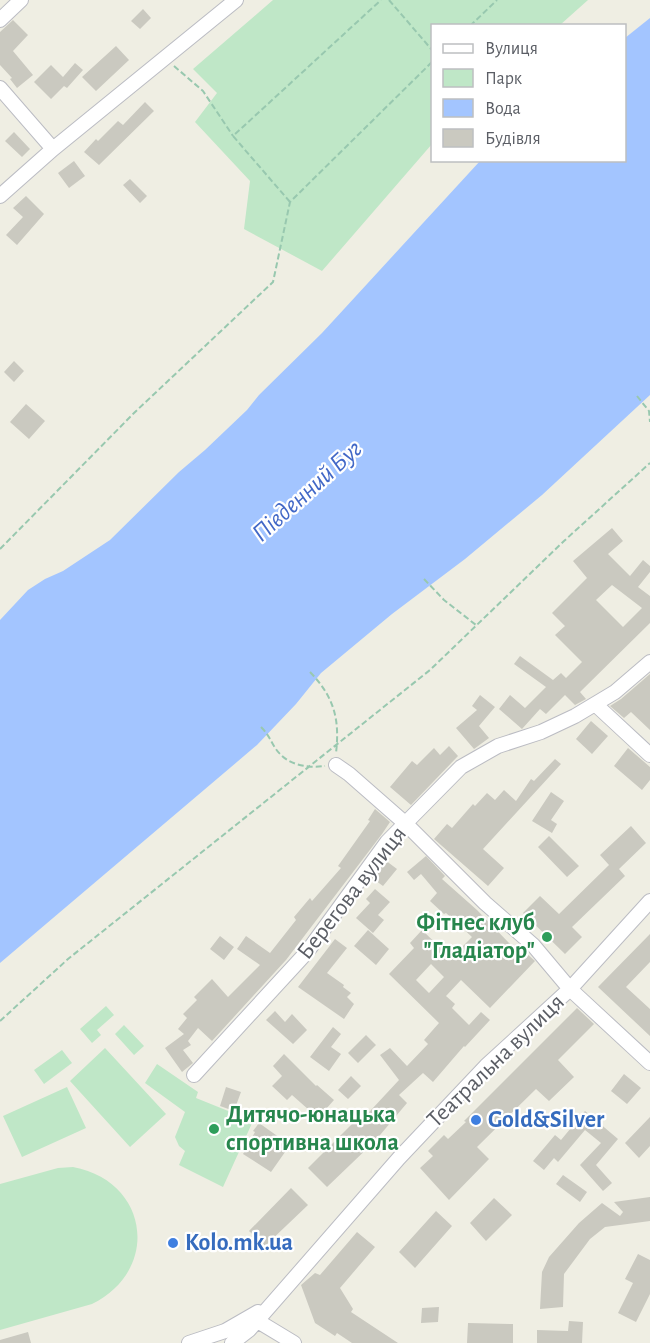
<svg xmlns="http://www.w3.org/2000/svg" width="650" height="1343" font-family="'Alegreya Sans',sans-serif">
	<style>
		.green { fill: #bfe7c7 }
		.water { fill: #a3c5ff }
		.building { fill: #cac9c0; fill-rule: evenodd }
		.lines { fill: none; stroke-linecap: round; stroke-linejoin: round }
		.minor-casing { stroke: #bbbcc3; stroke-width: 16 }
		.path { stroke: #98c8af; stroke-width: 2; stroke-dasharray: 6 3; stroke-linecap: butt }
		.minor { stroke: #fff; stroke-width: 14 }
		.leisure-dot { fill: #2e9e5b; stroke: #fff; stroke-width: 2 }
		.shop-dot { fill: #3f7fe0; stroke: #fff; stroke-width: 2 }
		.labels { text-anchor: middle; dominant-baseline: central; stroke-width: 4.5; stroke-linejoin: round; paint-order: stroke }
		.street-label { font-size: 24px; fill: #5b5e65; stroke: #fff }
		.leisure-label { font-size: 24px; font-weight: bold; fill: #27864d; stroke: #fff; text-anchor: end }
		.shop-label { font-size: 24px; font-weight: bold; fill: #366cbe; stroke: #fff; text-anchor: start }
		.water-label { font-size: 26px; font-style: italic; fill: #4268c7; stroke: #fff }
	</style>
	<rect width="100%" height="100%" fill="#efeee3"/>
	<path class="green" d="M273,0H588L560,25L432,26V144L322,271L244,229L250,181L195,122L217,93L193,69Z
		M106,1006L114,1015L97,1030L101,1035L92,1043L80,1029Z
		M124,1025L144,1046L134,1055L115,1034Z
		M105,1048L166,1114L130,1147L70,1081Z
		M62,1050L72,1063L44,1084L34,1070Z
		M157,1064L198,1092L196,1098L253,1121L223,1187L179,1165L185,1151L179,1146L175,1137L185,1112L145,1083Z
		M67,1087L86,1128L22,1157L3,1116Z
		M73,1167C149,1181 161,1270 92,1304L0,1330V1184L58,1168Z"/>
	<path class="water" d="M650,18V395L542,495L465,559L392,614L321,673L296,704L257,745L0,963V620L28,590L45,579L63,571L110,540L179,472L205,450L247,410L259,395L322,333L480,161L624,160L625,38Z"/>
	<path class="building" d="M143,9L151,18L140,29L131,21Z
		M13,20L28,35L13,51L33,75L17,88L10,79L12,78L0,65V32Z
		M116,46L129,60L96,91L82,77Z
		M75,63L83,70L67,88L64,86L51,99L34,82L51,65L63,77Z
		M145,102L154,111L99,165L84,152L96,139L98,141L118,121L123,125Z
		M14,132L30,149L22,157L5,141Z
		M74,161L85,176L69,188L58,173Z
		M130,179L147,196L140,203L123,185Z
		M26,196L44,214L17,245L6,235L23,217L13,208Z
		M14,361L24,371L14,382L4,372Z
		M26,404L45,421L29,439L10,422Z
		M612,528L623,541L608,554L630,576L643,560L650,566V572L638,587L650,596V623L580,692L586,699L575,705L565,695L546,714L540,709L522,729L499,709L510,695L525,708L546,687L514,664L520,656L553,680L561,673L566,678L582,662L555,635L565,626L552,613L587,578L573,561ZM612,585L642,608L623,627L596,600Z
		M650,674V730L631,712L624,718L610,706L621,699Z
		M480,695L495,707L479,726L489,738L474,749L456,728L477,710L472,706Z
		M591,721L608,736L592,754L576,739Z
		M449,746L458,756L411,805L390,787L412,761L417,765L434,748L440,755Z
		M628,748L650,767V780L642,790L614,766Z
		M555,759L561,764L483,849L504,868L488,886L434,839L447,824L452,828L473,804L475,806L487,793L495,800L504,790L516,801L531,779L534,781Z
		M551,792L564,801L551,820L557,824L552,833L532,821Z
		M375,809L390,822L382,834L286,960L212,1041L198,1028L188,1041L191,1045L183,1050L193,1063L182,1072L165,1048L184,1034L178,1029L187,1018L183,1014L197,1000L194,997L212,979L228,997L260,965L237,949L246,936L270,953L296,920L294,917L310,898L312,901L341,868L338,866L370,821L368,820Z
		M631,826L646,843L619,869L625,876L572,927L582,937L565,954L523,913L540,896L559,914L609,865L600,855Z
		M549,836L579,866L567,877L538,847Z
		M426,856L445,876L442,879L477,910L513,947L516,944L535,961L490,1008L461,980L446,996L455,1004L452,1008L469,1025L481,1012L490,1020L465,1047L464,1046L433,1082L423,1073L399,1095L407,1103L375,1141L327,1187L308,1168L355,1121L358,1124L399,1080L380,1055L390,1048L407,1066L428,1044L424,1040L439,1023L389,974L414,948L410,943L422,930L451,958L472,937L446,913L444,914L430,901L437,893L421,874L414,880L407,872ZM431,964L444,977L429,993L416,980Z
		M385,860L397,869L383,886L372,878Z
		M375,889L390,902L378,915L384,920L373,933L356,918L370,903L366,899Z
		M368,930L389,949L376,965L354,946Z
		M650,934V962L626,987L650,1009V1036L598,987Z
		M220,936L234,947L224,960L210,949Z
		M335,939L347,948L327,973L344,985L343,987L351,993L347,997L354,1004L344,1019L298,987Z
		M577,1008L594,1024L558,1060L574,1077L549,1101L536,1089L477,1147L489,1159L449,1200L420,1168L433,1156L428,1151L444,1135L448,1139L466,1122L464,1121Z
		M275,1011L285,1022L292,1014L307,1030L293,1044L266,1020Z
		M333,1027L341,1034L331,1047L341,1054L329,1071L310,1057Z
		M366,1035L376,1045L358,1063L348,1053Z
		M284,1054L316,1086L317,1085L334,1100L318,1118L292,1095L287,1100L272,1086L282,1076L273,1066Z
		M624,1074L641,1088L627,1104L611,1091Z
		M351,1076L361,1086L348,1099L338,1090Z
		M226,1087L241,1092L234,1111L220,1106Z
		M585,1111L618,1139L596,1165L612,1183L603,1191L580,1165L601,1143L585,1130L558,1162L554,1158L544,1170L533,1161L555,1135L561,1140Z
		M650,1117V1146L639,1158L625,1143Z
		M259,1123L290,1145L271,1172L243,1154L255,1132L253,1131Z
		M563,1175L587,1192L580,1202L556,1184Z
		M291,1188L308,1205L265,1246L249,1231Z
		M650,1197V1221L605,1227L590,1239L564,1274L563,1307L540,1309L542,1272L549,1257L579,1223L602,1203L620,1216L623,1212L614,1202Z
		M494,1198L512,1215L486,1241L470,1223Z
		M436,1211L452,1226L415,1268L399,1252Z
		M357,1232L375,1247L340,1288L353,1309L351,1312L398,1343H352L337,1333L335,1336L315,1323L301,1285L315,1273L320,1275Z
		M638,1254L650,1260V1294L636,1322L618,1313L633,1283L625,1279Z
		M439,1307L438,1322L421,1323L422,1308Z
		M569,1321L583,1322L582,1343H537V1330L568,1331Z
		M468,1323L513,1324V1343H467Z
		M28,1332L31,1343H0V1340Z"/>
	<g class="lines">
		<g class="minor-casing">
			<path id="minor" d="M0,20L21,0
				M0,88L53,149
				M0,196L53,149L236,0
				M595,704L650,755
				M336,765L349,774L406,824L485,903L533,945L570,989L650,1063
				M194,1075L307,952L387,842L461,767L498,746L541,732L575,716L615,692L650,662
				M256,1320L294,1343
				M189,1343L225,1331L258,1312
				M232,1343L249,1330L399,1158L486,1066L570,989L650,901"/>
		</g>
		<path class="path" d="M389,0L432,50
			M470,26L497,0
			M174,66L203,91L233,136
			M290,202L233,136L381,0
			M637,396L649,411L650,422
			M0,549L134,413L273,282L290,202L432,62
			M424,579L444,600L476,625
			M310,672C334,697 340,719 336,753
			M261,727C271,737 272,746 280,754C291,766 310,768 325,766
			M0,1021L68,959L430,670L564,541L650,463"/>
		<use href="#minor" class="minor"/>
	</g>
	<g class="leisure-dot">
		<circle cx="547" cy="937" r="6"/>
		<circle cx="214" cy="1129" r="6"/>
	</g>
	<g class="shop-dot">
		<circle cx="476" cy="1120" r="6"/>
		<circle cx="173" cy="1243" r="6"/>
	</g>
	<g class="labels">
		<g class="street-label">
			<text transform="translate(352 893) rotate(-52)">Берегова вулиця</text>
			<text transform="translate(496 1061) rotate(-44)">Театральна вулиця</text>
		</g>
		<g class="leisure-label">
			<text x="535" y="923">Фітнес клуб<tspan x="535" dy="28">"Гладіатор"</tspan></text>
			<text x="226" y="1115" text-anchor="start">Дитячо-юнацька<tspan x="226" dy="28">спортивна школа</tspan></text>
		</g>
		<g class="shop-label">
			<text x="488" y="1120">Gold&amp;Silver</text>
			<text x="185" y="1243">Kolo.mk.ua</text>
		</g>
		<g class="water-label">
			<text transform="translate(307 491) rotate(-42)">Південний Буг</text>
		</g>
	</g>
	<rect x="431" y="24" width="195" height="138" fill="#ffffff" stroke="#bdbfc1" stroke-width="1.5"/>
	<rect x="443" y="44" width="30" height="9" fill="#ffffff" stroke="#bdbfc1" stroke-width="1.5"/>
	<text x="485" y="54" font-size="18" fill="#5b5e65">Вулиця</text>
	<rect x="443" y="69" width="30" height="18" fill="#bfe7c7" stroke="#bdbfc1" stroke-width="1.5"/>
	<text x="485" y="84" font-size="18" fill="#5b5e65">Парк</text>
	<rect x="443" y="99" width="30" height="18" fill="#a3c5ff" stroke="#bdbfc1" stroke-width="1.5"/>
	<text x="485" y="114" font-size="18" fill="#5b5e65">Вода</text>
	<rect x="443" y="129" width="30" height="18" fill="#cac9c0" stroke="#bdbfc1" stroke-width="1.5"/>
	<text x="485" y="144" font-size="18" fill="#5b5e65">Будівля</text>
</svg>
